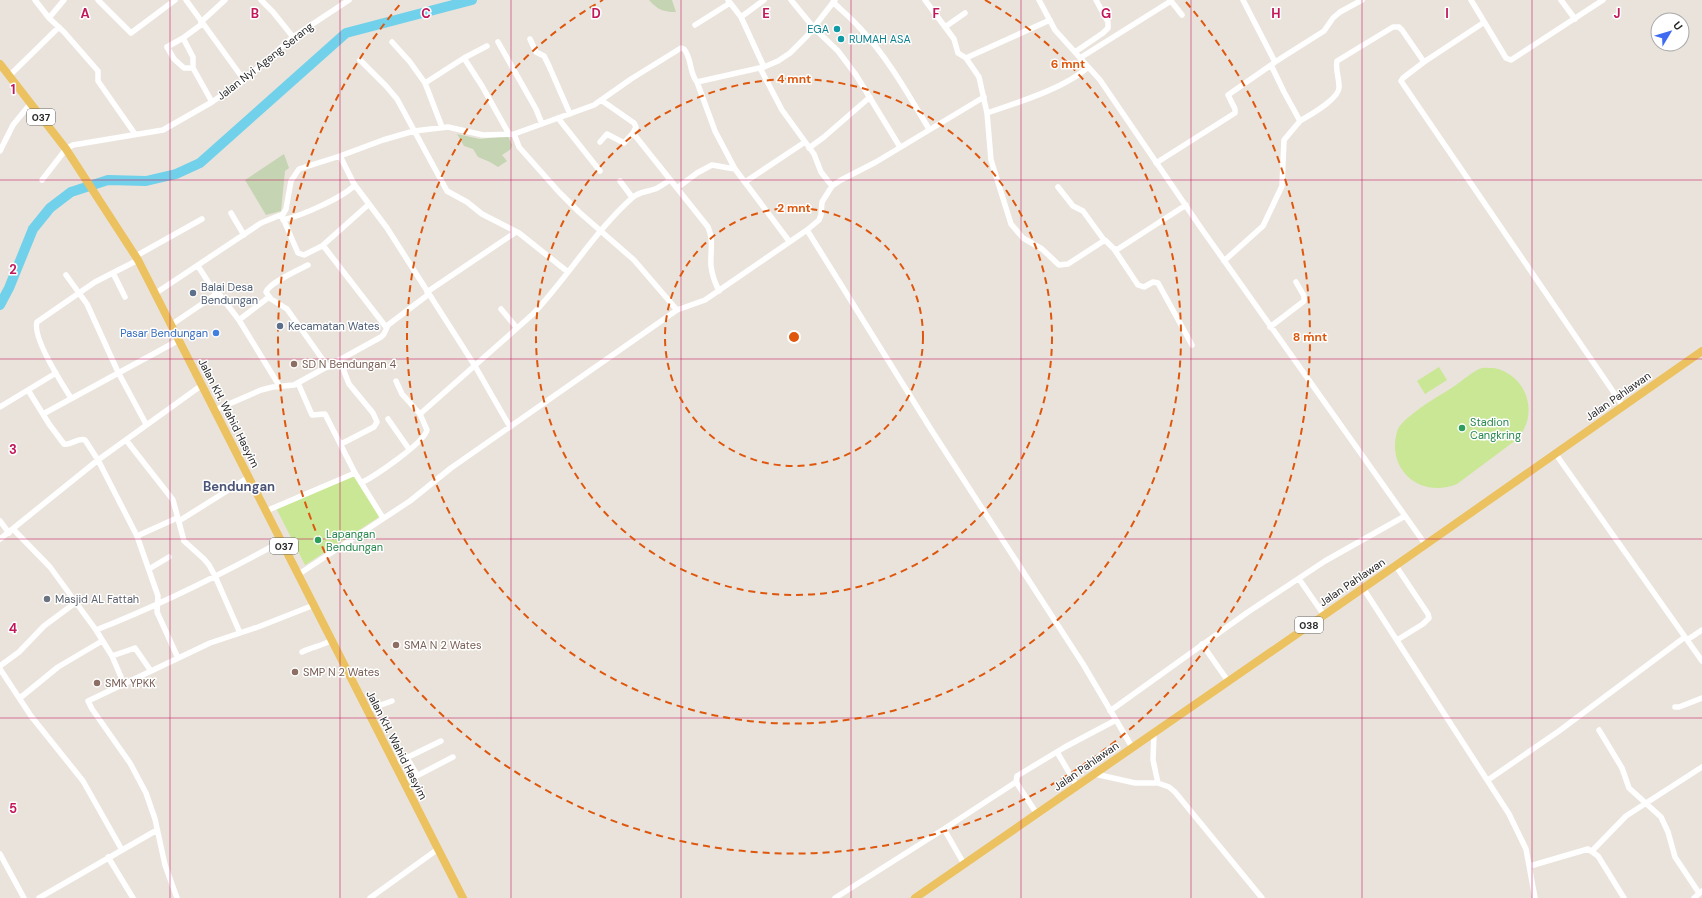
<svg xmlns="http://www.w3.org/2000/svg" width="1702" height="898" font-family="'DM Sans',sans-serif">
	<style>
		.cemetery { fill: #c5d4b2 }
		.pitch { fill: #c9e794 }
		.lines { fill: none; stroke-linecap: round; stroke-linejoin: round }
		.river { stroke: #71d1ea; stroke-width: 10 }
		.minor { stroke: #fff; stroke-width: 5.5 }
		.primary { stroke: #ebc25f; stroke-width: 8 }
		.grid { fill: none; stroke: #c2185b; stroke-width: 1; stroke-opacity: 0.55 }
		.ring { fill: none; stroke: #de570d; stroke-width: 2; stroke-dasharray: 7 5 }
		.culture-dot { fill: #0f9aa8; stroke: #fff; stroke-width: 1.5 }
		.service-dot { fill: #5c6f8a; stroke: #fff; stroke-width: 1.5 }
		.shop-dot { fill: #3f7fe0; stroke: #fff; stroke-width: 1.5 }
		.education-dot { fill: #8d6e63; stroke: #fff; stroke-width: 1.5 }
		.leisure-dot { fill: #2e9e5b; stroke: #fff; stroke-width: 1.5 }
		.worship-dot { fill: #6b7280; stroke: #fff; stroke-width: 1.5 }
		.labels { text-anchor: middle; dominant-baseline: central; stroke-width: 3; stroke-linejoin: round; paint-order: stroke }
		.shield { fill: #fff; stroke: #696969; stroke-width: 1 }
		.shield-label { font-size: 10px; font-weight: bold; fill: #292929 }
		.culture-label { font-size: 11px; fill: #0d838f; stroke: #fff; text-anchor: end }
		.street-label { font-size: 11px; fill: #292929; stroke: #fff }
		.service-label { font-size: 11px; fill: #4e5e75; stroke: #fff; text-anchor: start }
		.shop-label { font-size: 11px; fill: #366cbe; stroke: #fff; text-anchor: end }
		.education-label { font-size: 11px; fill: #785e54; stroke: #fff; text-anchor: start }
		.leisure-label { font-size: 11px; fill: #27864d; stroke: #fff; text-anchor: start }
		.worship-label { font-size: 11px; fill: #5b616d; stroke: #fff; text-anchor: start }
		.quarter-label { font-size: 13px; font-weight: bold; fill: #4b5577; stroke: #fff }
		.grid-label { font-size: 13px; text-anchor: middle; font-weight: bold; fill: #c2185b; stroke: #fff; stroke-width: 3; stroke-linejoin: round; paint-order: stroke }
		.centre { fill: #de570d; stroke: #fff; stroke-width: 2 }
		.ring-label { font-size: 12px; text-anchor: middle; font-weight: bold; fill: #de570d; stroke: #fff; stroke-width: 3; stroke-linejoin: round; paint-order: stroke }
	</style>
	<rect width="100%" height="100%" fill="#eae3db"/>
	<path class="cemetery" d="M649,0H672L676,12C663,12 658,10 649,0Z
		M457,134L480,139L508,136L512,145L511,149L502,155L507,161L498,167L490,162L478,157L473,149L464,146Z
		M284,154L289,168L285,171L281,211L266,215L245,180Z"/>
	<path class="pitch" d="M1439,367L1447,380L1425,394L1417,381Z
		M1494,368C1528,375 1540,416 1516,440L1457,484C1422,499 1386,471 1397,432C1399,425 1405,420 1410,416C1424,404 1441,395 1456,385C1463,380 1471,373 1479,369C1483,367 1489,368 1494,368Z
		M357,474L382,515L305,565L276,508Z"/>
	<g class="lines">
		<path class="river" d="M0,305L9,288L33,229L50,208L71,192L108,180L146,181L176,174L200,163L346,33L472,0"/>
		<path class="minor" d="M35,0L49,18
			M64,0L49,18L64,32L98,71V81L135,134
			M98,0L131,33L175,0
			M186,0L244,80
			M261,0L273,12L293,37
			M728,0L741,17L764,67
			M791,0L814,28L838,51L856,75L900,147
			M925,0L954,39L958,53L966,58L979,77L987,113C1016,103 1066,88 1088,67
			M1039,0L1055,30L1100,80L1201,228L1425,544
			M1243,0L1275,62L1324,31L1333,18L1340,12L1362,0
			M1471,0L1506,58L1511,60L1603,0
			M1561,0L1575,19
			M833,2C841,10 850,17 858,26C887,56 908,94 929,129
			M741,17L764,0
			M201,22L225,0
			M1483,23L1424,62L1403,78L1401,81L1623,406
			M695,25L730,3
			M945,27L965,13
			M183,38L193,57V68L212,102
			M530,39L536,52L544,56L549,66L570,114
			M392,42L410,62L425,83L442,127
			M498,42L536,109L542,124
			M1075,52L1103,33L1108,28V22L1096,0
			M464,58L487,46
			M966,58L1050,20
			M1080,58L1171,1L1182,15
			M360,60L386,86L397,99L447,191L467,202L482,214L519,233L568,272
			M193,68H184L174,59L167,47L183,38L202,24
			M760,68L782,110L814,154L821,172L832,186
			M9,76L59,27
			M697,82L715,131L735,169L789,241
			M425,83L464,58L482,86L509,134
			M987,113L991,160L1011,224L1023,238L1042,249L1059,265L1068,264L1105,240L1114,249H1118L1186,205
			M558,118L600,171
			M1300,121C1310,115 1341,98 1339,86C1339,78 1335,68 1337,61L1393,27H1399L1402,30L1424,62
			M633,133L708,227C714,240 710,253 711,266C712,275 715,283 719,291
			M514,134L519,147L559,192L579,212L634,260L677,310
			M600,142L607,134L624,143L633,133L636,127L634,123L601,100
			M809,148L824,137L870,97
			M0,151L13,125L31,103
			M340,156L354,184L387,228L475,366L510,427
			M1156,163L1235,113V109L1228,95L1271,65
			M42,180L66,149L73,145L163,130L212,102L244,80L293,37L349,0
			M620,181L632,197
			M745,182L805,142
			M1058,187L1073,206L1083,211L1104,240
			M677,188L697,173L712,165L735,169
			M231,213L244,235
			M282,216L298,253L304,255L322,246L325,248L386,327
			M283,220C301,216 342,198 355,185
			M807,230L932,431L1083,664L1132,747
			M322,246L368,205
			M1114,249L1138,285L1144,287L1153,282L1158,283L1192,345
			M136,256L202,219
			M1224,261L1263,226L1282,186L1284,140L1300,121L1284,92L1271,65L1275,62
			M308,265C298,270 269,283 266,292L271,299L287,309L328,367
			M198,266L214,291L219,294L239,320
			M113,273L125,297
			M66,275L87,304L118,372L146,424
			M427,292L516,232
			M156,293L261,223L283,214L286,209L291,181L299,169L340,156L383,140L414,131L448,127L483,135L514,134L594,105L631,79L681,48L684,49C692,58 689,73 697,82L764,67L778,61L790,53L807,36L835,0
			M269,297L239,320L280,387
			M501,309L517,328
			M171,325L218,293
			M1270,327L1304,301V296L1296,282
			M340,361L349,384L373,413L377,422L374,427L341,444
			M396,381L402,394L420,414
			M298,383L312,415L325,414L355,473L383,518
			M28,390L49,424L64,444C72,446 77,437 85,440L98,460L137,536L158,596L157,612L178,658
			M71,398C62,384 32,337 37,322L95,282L138,260
			M0,407L56,373
			M215,410L261,390L273,387L294,385L381,337L384,334L388,325L429,294
			M43,414L179,340
			M388,419L409,449
			M126,440L173,500L184,541L204,559L209,565L215,576L240,633
			M1555,453L1702,661
			M361,483C375,476 424,443 427,430L420,414L533,314C568,277 594,232 632,198C638,192 647,192 655,189C660,187 665,183 670,180
			M266,511L355,473
			M0,521L9,533
			M179,521L249,477
			M13,529L50,567L96,630L112,656L124,684
			M137,536L177,518
			M0,539L98,460L202,385
			M1396,566L1428,614L1429,618L1423,624L1397,640
			M149,569L169,557
			M299,574L410,501L451,468L677,310L705,300L807,230L819,220L821,215L822,202L832,186L841,180L876,162L984,97
			M1299,579L1324,615
			M1363,588L1509,814L1526,849L1535,898
			M96,630C160,605 222,574 282,541
			M1687,640L1702,630
			M1202,644L1228,681
			M302,652C312,647 322,646 332,640
			M112,656L135,648L151,671
			M0,666L19,652L44,626L75,603
			M0,669L31,716L83,781L122,850
			M20,698L58,667L102,641
			M1675,707H1679L1702,698
			M367,710L392,701
			M1110,711L1248,612L1325,561L1405,516
			M1599,730L1622,768L1629,788L1661,817L1668,832L1675,857L1699,893
			M1154,732L1153,760L1158,783L1169,787L1175,792L1262,898
			M1057,752L1077,786
			M407,758L417,775
			M394,764L441,741
			M1095,774L1135,783H1158
			M1488,780L1559,731L1685,637
			M403,783L453,757
			M1037,814L1016,782L1017,776L1065,747L1116,720
			M1592,851L1626,816L1702,767
			M0,854L24,898
			M108,857L133,898
			M964,864L944,829L1016,782
			M1530,866L1588,849L1598,856L1624,898
			M39,898L157,830
			M177,898L165,865L155,819L146,793L130,763L92,709L88,701L210,643L258,627L314,605
			M370,898L438,849
			M835,898L944,829
			M1694,898L1702,891"/>
		<path class="primary" d="M0,64L66,149L138,260L463,898
			M915,898L1385,573L1702,351"/>
	</g>
	<path class="grid" d="M170,0V898M340,0V898M511,0V898M681,0V898M851,0V898M1021,0V898M1191,0V898M1362,0V898M1532,0V898M0,180H1702M0,359H1702M0,539H1702M0,718H1702"/>
	<g class="ring">
		<circle cx="794" cy="337" r="129"/>
		<circle cx="794" cy="337" r="258"/>
		<path d="M985 0A387 387 0 1 1 603 0"/>
		<path d="M1186 2A516 516 0 1 1 402 2"/>
	</g>
	<g class="culture-dot">
		<circle cx="837" cy="29" r="4"/>
		<circle cx="841" cy="39" r="4"/>
	</g>
	<g class="service-dot">
		<circle cx="193" cy="293" r="4"/>
		<circle cx="280" cy="326" r="4"/>
	</g>
	<circle class="shop-dot" cx="216" cy="333" r="4"/>
	<g class="education-dot">
		<circle cx="294" cy="364" r="4"/>
		<circle cx="396" cy="645" r="4"/>
		<circle cx="295" cy="672" r="4"/>
		<circle cx="97" cy="683" r="4"/>
	</g>
	<g class="leisure-dot">
		<circle cx="1462" cy="428" r="4"/>
		<circle cx="318" cy="540" r="4"/>
	</g>
	<circle class="worship-dot" cx="47" cy="599" r="4"/>
	<g class="labels">
		<g class="shield">
			<rect x="27" y="109" width="28" height="16" rx="3"/>
			<rect x="270" y="538" width="28" height="16" rx="3"/>
			<rect x="1295" y="617" width="28" height="16" rx="3"/>
		</g>
		<g class="shield-label">
			<text x="41" y="117">037</text>
			<text x="284" y="546">037</text>
			<text x="1309" y="625">038</text>
		</g>
		<g class="culture-label">
			<text x="829" y="29">EGA</text>
			<text x="849" y="39" text-anchor="start">RUMAH ASA</text>
		</g>
		<g class="street-label">
			<text transform="translate(265 61) rotate(-38)">Jalan Nyi Ageng Serang</text>
			<text transform="translate(1618 396) rotate(-35)">Jalan Pahlawan</text>
			<text transform="translate(229 413) rotate(63)">Jalan KH. Wahid Hasyim</text>
			<text transform="translate(1352 582) rotate(-34)">Jalan Pahlawan</text>
			<text transform="translate(397 745) rotate(63)">Jalan KH. Wahid Hasyim</text>
			<text transform="translate(1086 766) rotate(-35)">Jalan Pahlawan</text>
		</g>
		<g class="service-label">
			<text x="201" y="287">Balai Desa<tspan x="201" dy="13">Bendungan</tspan></text>
			<text x="288" y="326">Kecamatan Wates</text>
		</g>
		<g class="shop-label">
			<text x="208" y="333">Pasar Bendungan</text>
		</g>
		<g class="education-label">
			<text x="302" y="364">SD N Bendungan 4</text>
			<text x="404" y="645">SMA N 2 Wates</text>
			<text x="303" y="672">SMP N 2 Wates</text>
			<text x="105" y="683">SMK YPKK</text>
		</g>
		<g class="leisure-label">
			<text x="1470" y="422">Stadion<tspan x="1470" dy="13">Cangkring</tspan></text>
			<text x="326" y="534">Lapangan<tspan x="326" dy="13">Bendungan</tspan></text>
		</g>
		<g class="worship-label">
			<text x="55" y="599">Masjid AL Fattah</text>
		</g>
		<g class="quarter-label">
			<text x="239" y="486">Bendungan</text>
		</g>
	</g>
	<g class="grid-label">
		<text x="85" y="18">A</text>
		<text x="255" y="18">B</text>
		<text x="426" y="18">C</text>
		<text x="596" y="18">D</text>
		<text x="766" y="18">E</text>
		<text x="936" y="18">F</text>
		<text x="1106" y="18">G</text>
		<text x="1276" y="18">H</text>
		<text x="1447" y="18">I</text>
		<text x="1617" y="18">J</text>
		<text x="13" y="94">1</text>
		<text x="13" y="274">2</text>
		<text x="13" y="454">3</text>
		<text x="13" y="633">4</text>
		<text x="13" y="813">5</text>
	</g>
	<circle cx="794" cy="337" r="6" class="centre"/>
	<g class="ring-label">
		<text x="1068" y="68">6 mnt</text>
		<text x="794" y="83">4 mnt</text>
		<text x="794" y="212">2 mnt</text>
		<text x="1310" y="341">8 mnt</text>
	</g>
	<g transform="translate(1670 32) rotate(52)"><circle r="19" fill="#ffffff" stroke="#a9a9a9"/>
	<path d="M0-3L7 15L0 10L-7 15Z" fill="#3f6bf3"/>
	<text y="-6" font-size="11" font-weight="bold" text-anchor="middle" fill="#292929">U</text>
	</g>
</svg>
